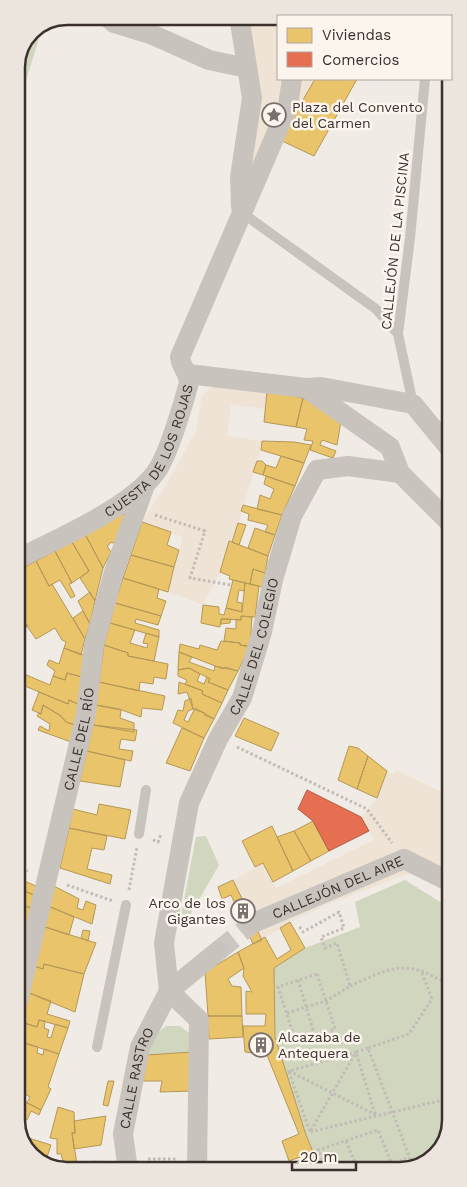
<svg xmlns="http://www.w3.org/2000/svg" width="467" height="1187" font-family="'Work Sans',sans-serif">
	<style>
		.green { fill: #d1d6bf }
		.plaza { fill: #eee3d5 }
		.homes { fill: #e9c46a; stroke: #b59857 }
		.shops { fill: #e76f51; stroke: #b35c46 }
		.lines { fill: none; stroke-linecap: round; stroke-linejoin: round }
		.street-tunnel { stroke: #ccc6c0; stroke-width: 20; stroke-dasharray: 20 10; stroke-linecap: butt }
		.path { stroke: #c2bbb6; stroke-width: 3; stroke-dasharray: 2.5 2.5; stroke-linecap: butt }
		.lane { stroke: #c9c3be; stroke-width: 10 }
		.street { stroke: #c9c3be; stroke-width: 20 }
		.labels { text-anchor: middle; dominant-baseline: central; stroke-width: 5; stroke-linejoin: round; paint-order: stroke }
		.poi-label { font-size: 14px; fill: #3b302b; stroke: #fbf5ee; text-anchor: start }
		.street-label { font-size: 14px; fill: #3b302b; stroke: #fbf5ee }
		.rim { fill: none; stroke: #3b302b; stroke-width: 2.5 }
	</style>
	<rect width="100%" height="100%" fill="#f0ebe5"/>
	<path class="green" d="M43,26L23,90L16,88V64L31,31Z
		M206,836L219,865L185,924L180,921L196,837Z
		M405,880L445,905L450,913L451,1121L440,1151L414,1169H320L306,1135L275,1037L274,968L305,948L360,927L355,902Z
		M166,1026H180L193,1036L192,1055H147L155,1035Z"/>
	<path class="plaza" d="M242,16H278V79H315L241,212L257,91Z
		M221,381L267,391L266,409L231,405L227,436L262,441V445L232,543L228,542L220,572L203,605L168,592L183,537L142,522L165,487L196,431L202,395Z
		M396,770L440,791L450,792V886L439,878L407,874L329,904L290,922L262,940L233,880L263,863L276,888L374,840L361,817L377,798L387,771L394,775Z"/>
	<path class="homes" d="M315,79H357L314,156L280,140Z
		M267,391L303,398L296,427L264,422Z
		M303,398L341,421L337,445L322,440L320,445L336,451L333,458L310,450L313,441L304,440L307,429L296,427Z
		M262,441L294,442L311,445L304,463L261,450Z
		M281,456L304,463L295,486L263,475L266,465L276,468Z
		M257,461H262L266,465L263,475L253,472Z
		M266,476L295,486L282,515L257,509L260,495L270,499L274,489L264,484Z
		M243,505L282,515L275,535L265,532L268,525L248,520L249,514L241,511Z
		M122,513L126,517L114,544L112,542L107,546L111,552L103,568L85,534Z
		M142,522L171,532L167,545L179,550L174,567L131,555Z
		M238,523L246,525L239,545L232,542Z
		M255,528L275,535L268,556L248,548Z
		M85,534L103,568L95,601L80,578L89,571L72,542Z
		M229,541L268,556L265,573L253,569L250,584L229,579L230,576L220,572Z
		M72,542L89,571L72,583L55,551Z
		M55,551L72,583L69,584L75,596L71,598L60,580L49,586L36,561Z
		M131,555L174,567L168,592L123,578Z
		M36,561L49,586L52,584L85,639L81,655L64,648L66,642L62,640L55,628L36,639L17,612V571Z
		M253,569L265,573L262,587L250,584Z
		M123,578L159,589L157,598L166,601L161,616L115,603Z
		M233,580L245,583L244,591L239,590L237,602L242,603V612L226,608Z
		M245,583L259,586L255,617L241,616V620L221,619L220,627L201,623L203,605L219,607V614L224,615L226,608L242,612Z
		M90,592L95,601L90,624L78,601Z
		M115,603L161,616L158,625L136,619L135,623L159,630V637L110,623Z
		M83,611L90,624L85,639L73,618Z
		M17,612L28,626L17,630Z
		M241,616L252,617L250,647L240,645V643L224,641L226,628L236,629V619L241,620Z
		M221,619H231L230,623L221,624Z
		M110,623L135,630L130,643L147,648L148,644L143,643L146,633L159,637L154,661L128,656V653L104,645Z
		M221,641L240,643V645L250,646L238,671L225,667L223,669L179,652L180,644L199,649L200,645L217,650Z
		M104,645L128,653V656L168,664L166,679L154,677L153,684L140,682L139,691L99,682Z
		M64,648L84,655L82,677L67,673L65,680L53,676L55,671L47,665L49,660L59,664Z
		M179,652L192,657L189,662L214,671L215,666L238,671L228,690L208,682L210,679L189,668L178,670Z
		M189,668L200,674L197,681L204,684L207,677L210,679L208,682L228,690L222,703L202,694L203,691L185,684L187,680L178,676V670Z
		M67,673L82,677L80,705L69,700L68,704L20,684L24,674L50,685L53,676L65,680Z
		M99,682L165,696L162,710L142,708L141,717L119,709L96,705Z
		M179,682L203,691L202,694L222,703L214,719L204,715L205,713L193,709L187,692L178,694Z
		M39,692L68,704L69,700L80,705L75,725L66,722L61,716L43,705L41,714L32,710Z
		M191,698L193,709L188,711L184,720L188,722L195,708L214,719L204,738L173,723L178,710L183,711L185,701Z
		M43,705L61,716L66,722L75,725L71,742L38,730L40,726L49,731L50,724L37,716L39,713L41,714Z
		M96,705L121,710L120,718L134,723V732L93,725Z
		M244,718L279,733L271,751L235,736Z
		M93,725L137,730L135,741L121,739L119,749L133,751L131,761L87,751Z
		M182,728L204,738L190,771L166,763Z
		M349,746L358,748L368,756L357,789L338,780Z
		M87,751L125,760L120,787L80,781Z
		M368,756L387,771L377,798L357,789Z
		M99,804L131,810L125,839L69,828L73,809L97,815Z
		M313,821L329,851L311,861L294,831Z
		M272,826L293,871L273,882L263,863L255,867L242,841Z
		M69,828L107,836L104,850L92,848L87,869L112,875L110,884L60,868Z
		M294,831L311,861L293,871L277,837Z
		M18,878L38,887L36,896L18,888Z
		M233,880L262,940L253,944L231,895L222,899L218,887Z
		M54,886L79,899L77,908L83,910L86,901L96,905L92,924L48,906Z
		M18,888L36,896L32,908L18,904Z
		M18,904L32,908L26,929L18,925Z
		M48,906L74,917L69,935L42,926Z
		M290,922L305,948L274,968L275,1037L306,1135L320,1169H311L306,1155L289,1161L282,1141L299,1134L267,1055L245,1052L243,1026H265L266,1014H246V991L252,992L243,976L244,968L238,952L265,937L277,959L291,950L280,928Z
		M18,925L26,929L21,948L18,947Z
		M42,926L96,943L84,974L44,964L43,969L31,965Z
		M83,930L90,931L88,941L81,938Z
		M238,952L244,968L228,979L232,986L241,987L242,1016H208L205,972Z
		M44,964L84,974L75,1012L24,991L31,965L43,969Z
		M24,991L51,1001L47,1014L70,1021L68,1028L39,1020L37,1027L18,1021Z
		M208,1016H242L243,1037L209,1039Z
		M39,1020L45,1021L44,1028L49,1030L47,1037L51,1038L55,1024L68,1028L59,1054L18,1041V1021L37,1027Z
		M18,1041L38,1047L37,1053L43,1055L44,1049L59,1054L48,1087L51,1089L41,1110L27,1103L30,1097L23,1093L20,1100L18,1098Z
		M192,1052L194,1091L160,1092L162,1081H143L147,1055Z
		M108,1081H114L108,1106L103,1105Z
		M18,1098L41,1110L39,1115L31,1111L27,1120L18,1117Z
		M58,1107L74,1112L75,1133H72L77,1164L59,1169L45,1163L46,1159L52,1158L53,1163L63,1161L61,1154H57V1139L50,1138Z
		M106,1116L101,1145L74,1149L72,1133H75L74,1121Z
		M18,1117L25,1120L19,1134H18Z
		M19,1135L51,1145L45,1163L34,1158Z"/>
	<path class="shops" d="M307,790L361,817L369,831L329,851L313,821L298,809Z"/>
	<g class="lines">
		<path class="street-tunnel" d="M218,951L253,923"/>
		<path class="path" d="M155,515L205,531L190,578L231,585
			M237,747L367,809L392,843
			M153,840L158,842L161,834
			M18,866L28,871
			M67,885L113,901
			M129,890L137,847
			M317,974L335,1029L296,1042L278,987Z
			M298,980L315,1036
			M350,986C374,976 394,962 421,971C431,974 440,982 451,981
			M287,1013L326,1001L350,986L337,943L325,948L321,937L344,928L339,912L303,932L299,926
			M368,1048L356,1052L375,1114
			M289,1072L310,1132
			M376,1115L289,1071L356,1052L310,1132L451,1098
			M346,1141L358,1169
			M148,1159H176
			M326,1169L318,1150L378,1130L394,1169
			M381,1169L409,1157
			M414,1169L368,1048L409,1034L432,999L421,970
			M87,1171L86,1165L99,1161L103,1170"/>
		<path class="lane" d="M241,212L376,309L398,334
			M413,404L398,334L410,238L425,79
			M139,834L146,790
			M97,1047L126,905"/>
		<g class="street">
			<path d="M106,16L114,23L153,35L209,60L247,68"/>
			<path d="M239,16L252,98L240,177L241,207"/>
			<path d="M188,374L306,388L390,447L400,473L450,523"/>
			<path d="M306,388L321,387L413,404L450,449"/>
			<path id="s1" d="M17,559C56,540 131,507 156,472C168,456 184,402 189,382C188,372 181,367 180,357L288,106L292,79"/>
			<path id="s2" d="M253,923L404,859L450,882"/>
			<path id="s3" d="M169,991L164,943L189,803L218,739L242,698L262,632L273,580L292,516L317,470L348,466L400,473"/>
			<path d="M169,991L199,1020L197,1170"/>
			<path id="s4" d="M18,1001L86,714L94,645L114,572L145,485"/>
			<path id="s5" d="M128,1170L123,1134L140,1047L169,991L218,951"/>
		</g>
	</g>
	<defs>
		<g id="sight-ring" transform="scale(1.25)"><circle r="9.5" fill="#fbf5ee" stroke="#7a716c" stroke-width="1.5"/><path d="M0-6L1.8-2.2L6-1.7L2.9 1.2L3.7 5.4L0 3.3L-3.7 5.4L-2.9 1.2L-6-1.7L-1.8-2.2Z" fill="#7a716c"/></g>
		<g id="building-ring" transform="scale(1.25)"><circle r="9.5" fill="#fbf5ee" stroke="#7a716c" stroke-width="1.5"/><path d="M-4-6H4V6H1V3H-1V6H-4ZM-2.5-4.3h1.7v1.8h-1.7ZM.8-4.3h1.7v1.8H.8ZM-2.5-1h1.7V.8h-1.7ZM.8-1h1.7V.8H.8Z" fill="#7a716c"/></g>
	</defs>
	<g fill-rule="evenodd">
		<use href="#sight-ring" x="274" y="115"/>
		<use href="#building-ring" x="243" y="911"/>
		<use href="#building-ring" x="261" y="1045"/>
	</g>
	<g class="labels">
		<g class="poi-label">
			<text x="292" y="107">Plaza del Convento<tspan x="292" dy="16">del Carmen</tspan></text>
			<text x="226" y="903" text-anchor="end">Arco de los<tspan x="226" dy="16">Gigantes</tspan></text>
			<text x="278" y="1037">Alcazaba de<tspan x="278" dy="16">Antequera</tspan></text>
		</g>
		<g class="street-label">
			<text transform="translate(395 241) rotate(-84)">CALLEJÓN DE LA PISCINA</text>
			<text stroke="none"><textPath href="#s1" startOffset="179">CUESTA DE LOS ROJAS</textPath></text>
			<text stroke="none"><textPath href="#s3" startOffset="361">CALLE DEL COLEGIO</textPath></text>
			<text stroke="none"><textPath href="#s4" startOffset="269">CALLE DEL RÍO</textPath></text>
			<text stroke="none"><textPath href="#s2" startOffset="92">CALLEJÓN DEL AIRE</textPath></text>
			<text stroke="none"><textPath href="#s5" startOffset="94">CALLE RASTRO</textPath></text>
		</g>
	</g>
	<path d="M0 0H467V1187H0ZM67 25H400A42 42 0 0 1 442 67V1120A42 42 0 0 1 400 1162H67A42 42 0 0 1 25 1120V67A42 42 0 0 1 67 25Z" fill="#ece5de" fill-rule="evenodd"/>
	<path class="rim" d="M67 25H400A42 42 0 0 1 442 67V1120A42 42 0 0 1 400 1162H67A42 42 0 0 1 25 1120V67A42 42 0 0 1 67 25Z"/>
	<rect x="277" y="15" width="175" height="65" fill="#fbf5ee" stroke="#aea6a0"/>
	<rect x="287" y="28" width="25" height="15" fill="#e9c46a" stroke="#aea6a0"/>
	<text x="322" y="40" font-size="15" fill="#3b302b">Viviendas</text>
	<rect x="287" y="52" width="25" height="15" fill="#e76f51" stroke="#aea6a0"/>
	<text x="322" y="65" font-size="15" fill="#3b302b">Comercios</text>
	<path d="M292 1162v8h64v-8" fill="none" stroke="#3b302b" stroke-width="2.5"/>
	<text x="300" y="1162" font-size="15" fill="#3b302b" stroke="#fbf5ee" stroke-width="4" paint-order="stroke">20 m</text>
</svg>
